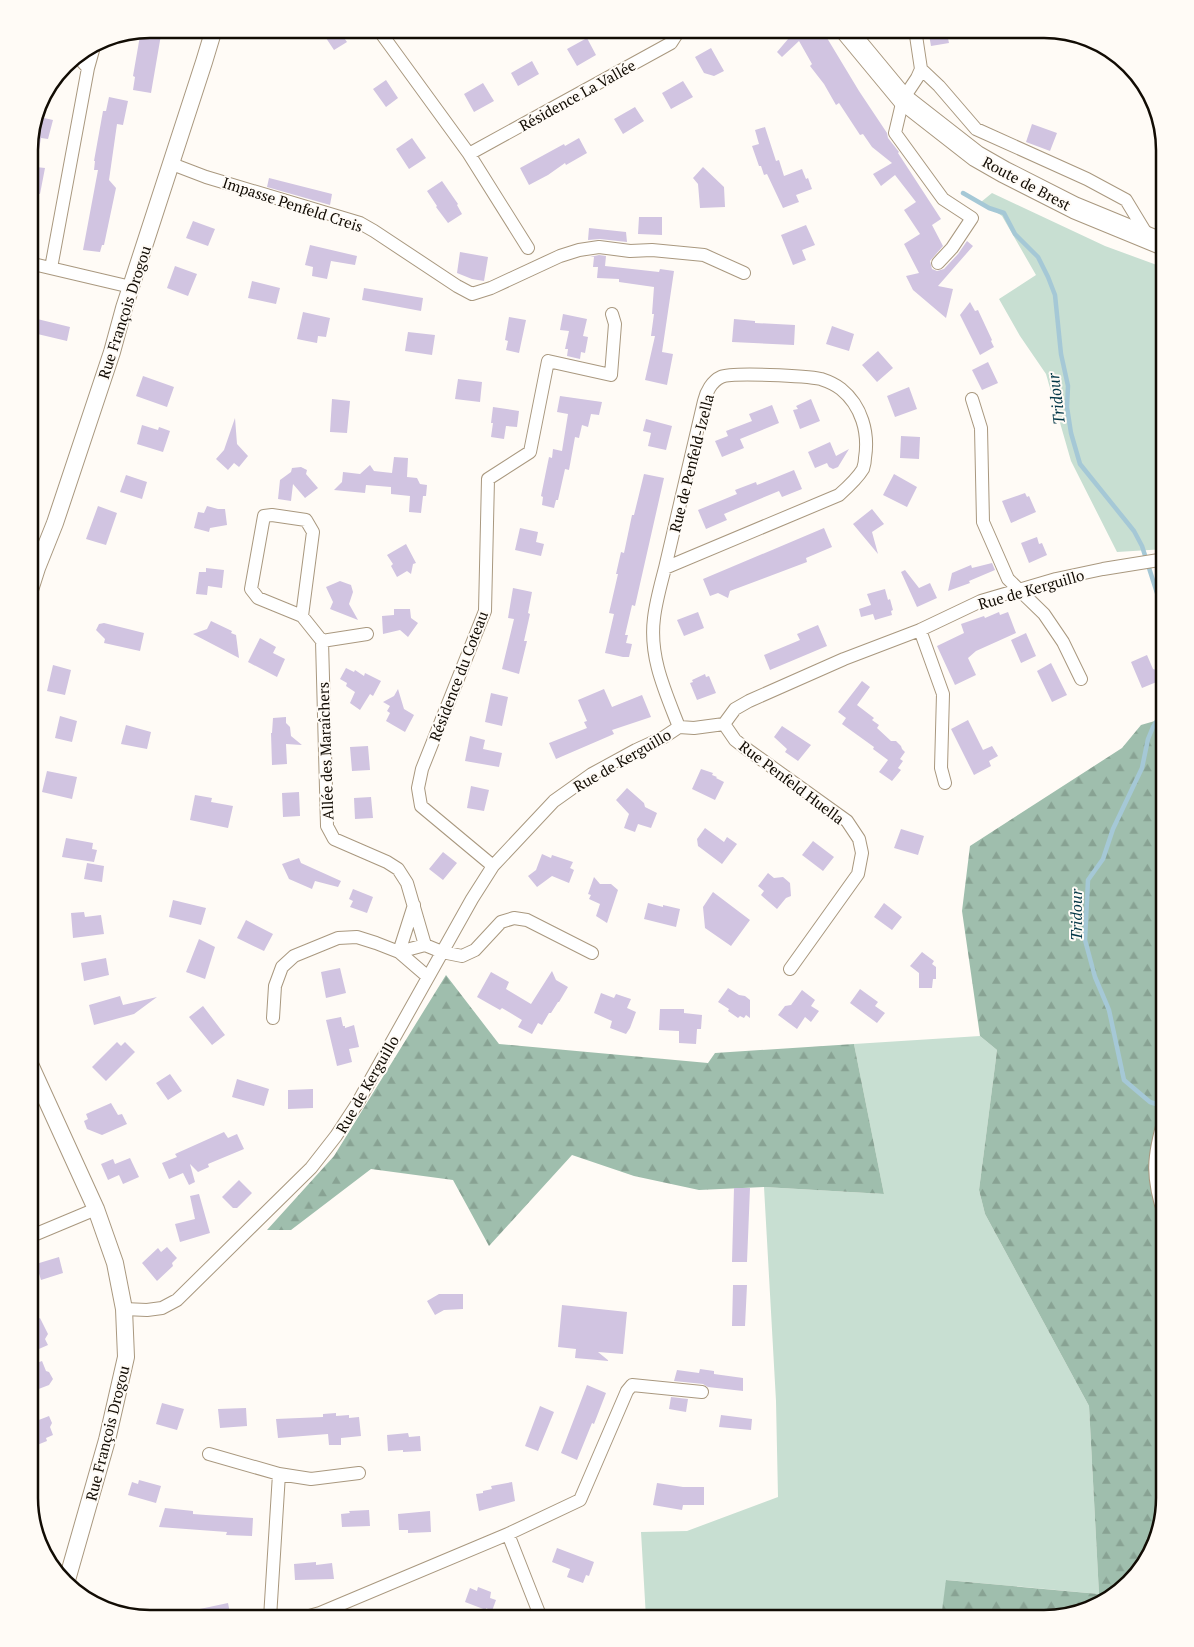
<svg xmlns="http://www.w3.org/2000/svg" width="1194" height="1647" font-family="'PT Serif',serif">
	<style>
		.green { fill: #c8dfd2 }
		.forest { fill: url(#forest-firs) }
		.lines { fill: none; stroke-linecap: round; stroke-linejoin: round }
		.stream { stroke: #a5c8d6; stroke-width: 4.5 }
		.building { fill: #d1c4e1 }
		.minor-casing { stroke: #a9987f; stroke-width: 14 }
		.tertiary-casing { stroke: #a9987f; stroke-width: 18 }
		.primary-casing { stroke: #a9987f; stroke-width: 23 }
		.minor { stroke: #fff; stroke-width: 12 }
		.tertiary { stroke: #fff; stroke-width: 16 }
		.primary { stroke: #fff; stroke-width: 21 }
		.labels { text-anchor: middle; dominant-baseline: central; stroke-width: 4; stroke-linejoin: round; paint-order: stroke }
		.street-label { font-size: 15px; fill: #120c04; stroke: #fffbf6 }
		.water-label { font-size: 16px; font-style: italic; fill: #023646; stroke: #fffbf6 }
		.rim { fill: none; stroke: #120c04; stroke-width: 2.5 }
	</style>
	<defs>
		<pattern id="forest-firs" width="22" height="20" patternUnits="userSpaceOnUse" patternTransform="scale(1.25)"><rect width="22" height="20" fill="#9fbead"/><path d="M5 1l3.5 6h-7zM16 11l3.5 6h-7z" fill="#88a293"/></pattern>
	</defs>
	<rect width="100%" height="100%" fill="#fffbf6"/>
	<path class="green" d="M992,193L1105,246L1165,268V549L1117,552L1071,461L1046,374L1020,336L999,299L1036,275L1002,216L981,202Z
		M980,1036L997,1050L979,1190L985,1214L1089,1406L1099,1594L947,1580L941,1618H646L641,1532L687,1531L778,1497L776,1401L764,1187L884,1194L854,1044Z"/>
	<path class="forest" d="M1165,718V1498L1149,1558L1105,1602L1045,1618H941L946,1580L1099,1594L1089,1406L985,1214L979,1190L997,1050L980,1036L962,911L970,846L1122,748L1141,725Z
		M446,975L499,1044L708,1063L715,1053L854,1044L884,1194L764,1187L699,1190L634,1176L572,1155L489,1246L453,1180L371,1169L291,1230H267L334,1156Z"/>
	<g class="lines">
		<path class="stream" d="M963,193L989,208L1004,213L1015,234L1038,257L1048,277L1055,295L1061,354L1068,386L1067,407L1071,433L1080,464L1134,531L1142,546L1165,618
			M1165,1107L1150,1102L1124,1080L1109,1010L1095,977L1085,940L1088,880L1103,859L1113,829L1142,768L1148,739L1153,727L1160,716L1165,715"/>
	</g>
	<path class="building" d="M151,29H162L151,93L133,90L135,77L133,76L141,30Z
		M320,29H338L347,42L334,50Z
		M792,29H818L822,35L824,33L859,91L887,133L888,138L899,152L898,153L941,219L932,225L943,246L930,261L932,269L937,271L944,269L958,254L967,241L973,246L938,286L953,289L946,318L913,290L906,276L919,273L904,244L920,234L904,210L916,202L895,175L881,186L873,174L892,163L872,147L863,134L860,135L839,103L836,105L824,84L810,66L812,64L799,41L782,57L777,52L794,32Z
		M928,29H946L949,43L931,46Z
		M587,38L596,55L577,66L567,49Z
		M711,48L724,71L714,76L704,73L695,57Z
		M532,61L539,74L518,86L511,73Z
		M386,80L398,98L386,107L373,89Z
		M683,81L693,97L671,109L662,93Z
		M483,83L494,101L474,112L464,94Z
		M109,97L128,101L123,125L117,124L109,180L116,188L104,245H102L100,252L83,250L98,170H94L95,161H94L103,111H106Z
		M635,107L644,121L623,134L614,119Z
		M37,111L45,113L44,118L53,120L48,139L41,138L36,167L45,168L40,194L29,192V141Z
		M1032,124L1057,133L1050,151L1026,142Z
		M765,127L776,161L779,160L784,176L802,169L806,179L808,178L812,189L796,195L799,202L783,208L767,174L764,175L761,166H759L752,146L759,144L755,130Z
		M412,138L426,158L409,169L396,149Z
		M579,138L587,153L566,165L565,163L548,175L529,185L520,168L564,144L565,146Z
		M703,167L724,187L725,207L700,208L698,184L693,178Z
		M269,178L332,194L330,205L267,187Z
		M442,181L458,204L457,205L462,214L448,223L436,207L437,206L427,191Z
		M639,217H662V235L638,234Z
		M193,221L215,229L208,246L186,238Z
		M806,225L815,245L802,250L806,260L793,265L781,235Z
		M589,228L626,232L627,242L600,239L588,240Z
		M310,245L357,256L355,265L331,261L327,279L312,276L313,267L305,265Z
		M460,252L488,257L484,281L472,279L457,273Z
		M599,255L606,256L605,266L659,272L660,269L674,271L662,352L673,354L667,385L645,380L655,336H651L654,314H652L654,287L619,282V279L597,278L598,267H593L594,257H590Z
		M175,266L197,274L188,296L167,288Z
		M252,281L280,288L276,304L248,298Z
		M364,288L423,298L421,311L362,300Z
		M970,302L975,311L978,310L992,340L991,341L994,347L980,355L960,315Z
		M303,312L330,318L326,337L318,336L317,343L297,339Z
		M563,314L587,319L583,336L588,337L585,353L581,352L580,359L567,356L568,349H565L569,331L560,330Z
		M29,317L70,327L67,341L29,332Z
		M509,317L526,320L519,353L506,350L508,341L505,340Z
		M734,319L755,321V323L795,325L794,345L732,342Z
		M832,326L854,334L849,351L826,344Z
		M408,332L435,335L432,355L405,351Z
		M878,351L893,368L877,382L862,365Z
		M988,362L998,383L982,390L972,370Z
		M143,376L174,387L167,407L136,396Z
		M458,379L482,382L480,402L455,399Z
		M909,387L917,409L895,417L887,396Z
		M560,396L602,402L599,415L591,414L588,427L582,425L579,438L575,437L569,470L565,469L558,500H556L554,508L542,505L543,497L541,496L549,457L552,458L553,449L562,451L568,414L557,412Z
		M332,399L350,401L347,433L330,432Z
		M811,399L820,421L800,429L793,410L798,409L796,406Z
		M772,405L779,423L740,439L744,448L722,457L715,441L728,436L726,431L752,421L749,414Z
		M493,407L519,411L517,427L506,426L504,439L491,437L493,423H491Z
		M235,418L237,444L248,456L239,467L234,463L228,470L216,459L224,450Z
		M646,419L672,426L666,450L648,446L651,433L643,431Z
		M142,425L158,430L159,427L170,431L163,452L137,444Z
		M901,436L920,437L919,459L900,458Z
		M830,442L836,456L849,449L838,467L833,469L829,467L827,463L815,468L808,452Z
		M394,457L408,458L407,477L417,478L420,484L427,485L426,496H423L421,513L409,512L410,496L391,494V487L366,485L365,493L334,490L342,482L343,472L360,474L370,465L374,471L392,473Z
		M301,467L307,470L306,474L318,488L305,498L293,484L291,501L278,499L280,480L291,472L292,468Z
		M794,470L802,489L782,497L779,491L724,514L727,520L706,529L698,510L737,494L735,490L756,482L757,485Z
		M644,474L664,478L635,606L632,605L625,635H628L626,643L632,644L629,657H623L605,653L614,614L609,613L618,574H616L621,552L624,553L632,515H634Z
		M894,474L917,487L907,507L883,495Z
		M126,475L147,482L142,499L120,492Z
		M1025,493L1027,497L1029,496L1036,512L1011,523L1002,501Z
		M98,506L117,513L106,545L86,539Z
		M207,506L218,509H225L227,525L210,528L209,532L194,528L198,512L204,513Z
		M872,509L884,524L872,532L878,554L853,524Z
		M520,528L538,532L536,542L544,544L541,556L515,550Z
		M824,528L832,547L806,558L807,562L730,591L728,598L718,593L710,596L703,579Z
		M1037,537L1039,544L1042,543L1047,555L1029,563L1021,543Z
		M406,544L416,563L413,564L411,574L407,571L397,577L391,566L393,564L387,555Z
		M992,563L995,570L969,581L970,583L948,591L952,573L971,565L972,568Z
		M206,568L224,570L222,588L208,586L207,595L196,594L199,572H206Z
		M905,570L919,588L930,583L937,598L917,607L901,572Z
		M340,581L351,585L353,592L349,604L358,620L330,609L333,602L326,587Z
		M513,588L532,592L528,613L530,614L524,641H527L519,674L502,669L514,619L508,618Z
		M885,589L888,600L890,599L893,610L891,611L892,615L875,620L873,614L861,617L859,609L871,605L867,594Z
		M394,609H410L411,618L418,623L408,637L400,630L383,634L382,616L394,615Z
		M698,612L704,628L684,636L677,620Z
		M999,612L1000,615L1008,612L1016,633L976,651L968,658L976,675L955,685L937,646L964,633L961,624L984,616L985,618Z
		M211,621L232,631L231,633L236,635L239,658L193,634L207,629Z
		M104,623L144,633L140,651L104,643L105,639L96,630L99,624Z
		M818,625L827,646L770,670L764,655L800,640L797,634Z
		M1026,633L1036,656L1021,663L1011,640Z
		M260,638L276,647L273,653L285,659L277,677L248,662Z
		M1147,655L1153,669L1164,672L1159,681L1142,688L1131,662Z
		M1051,663L1067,695L1052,702L1037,671Z
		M53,665L71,670L65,695L47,691Z
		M346,668L354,672L355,670L364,676L365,673L381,681L373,696L370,694L360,710L350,703L355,692L346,686L347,683L340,679Z
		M705,674L706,677L709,676L716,693L697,700L690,683L693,682L692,680Z
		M862,681L870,687L857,705L874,718L872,720L879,725L877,728L891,741H896L901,746L902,749L905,752L900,759L903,761L898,768L901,770L892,781L879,772L888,760L873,749L874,747L842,724L846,718L838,712Z
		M398,689L404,709L414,715L405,732L386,721L390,713L387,711L390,706L383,702L394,696Z
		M604,689L612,707L642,695L651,717L612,730L614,734L556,759L549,743L587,728L584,722L587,721L578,700Z
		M491,693L508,697L502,726L485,722Z
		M60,716L77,721L72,742L55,738Z
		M286,717V723L290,727L291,736L302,745L286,744L287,764L272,765L271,733H272L273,718Z
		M968,720L983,750L992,746L998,756L989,761L991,766L974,775L951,729Z
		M126,725L151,732L147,749L121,744Z
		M782,726L811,745L798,761L785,752L787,749L774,737Z
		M470,736L485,740L483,749L502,753L499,767L465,761Z
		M368,746L370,770L352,771L350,747Z
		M701,769L713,773L712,775L717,777L716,778L724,782L715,800L692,789Z
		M47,771L77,777L72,799L42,792Z
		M471,786L489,790L484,811L467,808Z
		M627,788L644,803L645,807L657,813L651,828L638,824L635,832L624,828L629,814L616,800Z
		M299,792L300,816L283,817L282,793Z
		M195,795L212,798L211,802L233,806L228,828L190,820Z
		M371,797L373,818L355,819L354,798Z
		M705,828L724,842L727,837L737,844L722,864L698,846L697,839Z
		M901,829L924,836L918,855L894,848Z
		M66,838L93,843L92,849L97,850L94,862L62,857Z
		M813,841L834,857L823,871L802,855Z
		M443,852L457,863L443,880L429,869Z
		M542,854L551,858L552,855L573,862L570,868L574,870L569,883L552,876L537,887L528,876L536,870Z
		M299,858L301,863L341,881L338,887L315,881L312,889L289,879L282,864Z
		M87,863L104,866L102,882L84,879Z
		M768,873L774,878L783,877L790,883L791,896L786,898L777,909L761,895L764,891L758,886Z
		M594,877L600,884H611L618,890L607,923L596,916L600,904L589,899L591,895L588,894Z
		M353,889L373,897L367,913L350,907L353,901L349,899Z
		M713,892L750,920L731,946L705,928L703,907Z
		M173,900L206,908L201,925L169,917Z
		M648,903L663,907V905L680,909L676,927L644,919Z
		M884,903L902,917L892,930L874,917Z
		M84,912L85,917L101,915L104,934L73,938L71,913Z
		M246,920L273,934L264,951L237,938Z
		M199,939L215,947L205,979L186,972Z
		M922,952L934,961L932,964L936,967V979H933L932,988H919V973L910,966Z
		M106,958L109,975L84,981L81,963Z
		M340,968L346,993L326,998L321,972Z
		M552,971L556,980L568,987L559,1002H558L551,1013H549L542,1025L538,1023L532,1034L518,1027L522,1020L502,1008L500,1010L477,997L491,972L509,982L506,989L531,1004Z
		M728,988L739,995L745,996L750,1000V1018L746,1015L744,1018L740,1016L738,1018L728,1011L729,1009L718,1002Z
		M860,989L878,1002L875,1006L885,1013L877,1023L850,1003Z
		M802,990L815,1000L811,1006L819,1011L811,1022L805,1017L797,1029L778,1015L785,1006L791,1005Z
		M601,993L614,998L616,994L631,999L627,1008L636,1012L630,1028L626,1034L610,1028L612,1021L594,1013Z
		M120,996L123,1005L157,997L134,1014L94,1025L89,1005Z
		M203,1006L225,1035L212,1045L189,1017Z
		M660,1009H684V1013L702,1015L701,1029H697L696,1044L679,1043V1031L659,1030Z
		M341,1017L343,1026H345V1028L354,1025L359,1047L349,1049L352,1062L337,1066L326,1020Z
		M117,1042L121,1046L125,1042L135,1052L106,1081L92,1067Z
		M170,1074L182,1091L168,1100L156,1083Z
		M237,1079L269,1089L264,1106L232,1097Z
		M313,1089V1108L288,1109V1090Z
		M111,1103L118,1115L122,1114L127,1124L102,1135L87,1129L84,1121L88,1119L86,1114Z
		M224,1132L228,1138L237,1134L244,1149L208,1164L209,1167L198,1172L190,1164L195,1182L189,1185L183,1173L169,1179L162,1163L177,1157L175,1154Z
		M130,1158L139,1177L123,1184L119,1175L108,1180L101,1164L113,1159L115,1164Z
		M239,1180L252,1193L237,1208H233L222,1197Z
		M734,1188H750L747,1262H732Z
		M199,1194L210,1233L180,1242L175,1224L195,1219L190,1196Z
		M167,1247L177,1258L172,1263L173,1266L157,1281L142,1263L158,1248L161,1252Z
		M59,1257L63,1273L41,1280L36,1264Z
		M733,1285H747L745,1326H732Z
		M439,1294H463V1309L444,1310L435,1315L427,1301Z
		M562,1305L627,1312L623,1354L598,1352L609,1361L575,1358L576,1349L558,1347Z
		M40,1318L48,1334L45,1339L48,1345L32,1352L29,1343V1323Z
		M42,1361L46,1371L49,1372L53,1379L49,1385L36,1390L35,1386L29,1389V1366Z
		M700,1369L714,1371V1374L743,1378V1391L708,1387L703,1384L674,1381L677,1370L699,1373Z
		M587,1385L606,1393L594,1424L592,1423L577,1460L561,1453Z
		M671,1397L688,1399L686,1412L669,1409Z
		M162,1403L184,1409L177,1430L156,1424Z
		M540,1406L554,1412L538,1451L525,1446Z
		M246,1408L247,1426L220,1428L218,1409Z
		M336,1413V1416L349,1415V1418L359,1417L361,1436L341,1438V1445H329L328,1434L278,1438L276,1419L323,1417V1414Z
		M721,1415L752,1419L751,1430L719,1427Z
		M49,1416L52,1423L50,1427L53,1435L46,1438L47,1441L32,1447L29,1435L35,1432L31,1423Z
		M408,1433L409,1437L420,1436L421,1451L403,1452V1450L388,1451L387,1435Z
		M139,1480L161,1486L156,1503L128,1495L132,1482L138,1484Z
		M512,1482L515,1501L479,1511L476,1494L483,1493V1491L492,1489L491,1486Z
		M657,1483L683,1487H704V1505H683L682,1510L653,1505Z
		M165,1508L193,1511V1514L206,1515L253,1518L252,1536L226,1535L227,1532L159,1527Z
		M369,1510L370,1526L342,1527L341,1514L350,1513L349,1511Z
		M430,1511L431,1532L408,1533V1530H399L398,1514Z
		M557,1548L594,1562L589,1576L586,1575L583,1583L567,1577L570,1569L552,1562Z
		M316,1562V1565L332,1563L334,1579L295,1580L294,1564Z
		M478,1587L491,1592L490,1598L496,1600L492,1611L486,1608V1610L465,1602L470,1588L477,1591Z
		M228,1603L231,1618H182L181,1613Z"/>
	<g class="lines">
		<g class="minor-casing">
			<path id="minor" d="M378,29L469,154L528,248
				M915,29L921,69L917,78L903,99L895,133L943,199L972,218L952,248L938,263
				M88,68L95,43
				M921,69L939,86L976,129L1087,179L1126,200L1149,238
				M469,154L671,43L680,29
				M172,164L206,177L360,223L374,231L457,286L472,294L491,288L560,256L579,250L599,247L630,251L652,250L704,255L744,273
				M29,263L131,287
				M51,268L88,68L76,55
				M972,399L981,428L983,522L1008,579L1044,614L1063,642L1081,679
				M665,568L704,401C706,392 712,381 721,377C732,372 807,376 821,379C827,381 836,385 841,389C862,406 869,433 865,458C865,462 864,466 863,469C857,479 848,487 839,495L665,568C661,584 656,601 654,618C649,657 665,691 679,727
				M302,616L313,532L306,520L272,515L264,516L251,589L258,598L302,616L322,641L327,826L334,839L387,862L398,869L407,883L425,945
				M920,630L943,694L941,768L945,783
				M322,641L367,634
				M724,724L735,740L744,747L847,821L859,839L862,853L858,874L790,969
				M493,866L421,806L418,788L422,769L485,611L488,479L530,452L548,361L611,375L615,324L612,314
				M399,952L425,945L442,952L462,956L475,950L501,922L514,918L527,920L592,953
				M399,952L414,905
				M273,1018L275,986L282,967L294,956L338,938L357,937L376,943L399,952L428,977
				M1165,1217C1151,1177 1153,1156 1165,1116
				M29,1237L96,1209
				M124,1309L147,1310L162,1308L177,1300L311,1168L336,1136L357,1104L472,899L493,866L554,801L592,774L636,750L664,737L679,727L694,728L724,724L735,709L749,701L844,659L920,630L981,601L1056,579L1103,569L1165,559
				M209,1454L279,1474L270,1618
				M279,1474L311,1479L359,1473
				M508,1534L541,1618
				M302,1618L320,1613L508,1534L580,1500L627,1391L632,1385L702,1392"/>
		</g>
		<g class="tertiary-casing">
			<path id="tertiary" d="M29,593L37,568L55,523L112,352L124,308L204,62L214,29
				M29,1062L96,1209L115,1263L124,1309L126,1357L107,1440L67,1580"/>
		</g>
		<g class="primary-casing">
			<path id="primary" d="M845,29L903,99L976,156L1004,172L1075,208L1165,245"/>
		</g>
		<use href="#minor" class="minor"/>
		<use href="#tertiary" class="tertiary"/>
		<use href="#primary" class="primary"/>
	</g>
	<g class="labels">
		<g class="street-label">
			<text transform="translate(577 95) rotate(-29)">Résidence La Vallée</text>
			<text transform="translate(1027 183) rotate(28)">Route de Brest</text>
			<text transform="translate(293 204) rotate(18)">Impasse Penfeld Creis</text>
			<text transform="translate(124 312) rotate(-72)">Rue François Drogou</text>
			<text transform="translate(691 463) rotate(-76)">Rue de Penfeld-Izella</text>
			<text transform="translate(1031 589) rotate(-16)">Rue de Kerguillo</text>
			<text transform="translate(458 676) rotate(-69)">Résidence du Coteau</text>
			<text transform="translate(325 751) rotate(-92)">Allée des Maraîchers</text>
			<text transform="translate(622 760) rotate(-30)">Rue de Kerguillo</text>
			<text transform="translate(792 782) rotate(37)">Rue Penfeld Huella</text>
			<text transform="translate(367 1084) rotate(-60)">Rue de Kerguillo</text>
			<text transform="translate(107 1433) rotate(-76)">Rue François Drogou</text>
		</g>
		<g class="water-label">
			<text transform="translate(1056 399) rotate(-97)">Tridour</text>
			<text transform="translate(1076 915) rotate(-90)">Tridour</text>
		</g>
	</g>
	<path d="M0 0H1194V1647H0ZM150 38H1044A112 112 0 0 1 1156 150V1498A112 112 0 0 1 1044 1610H150A112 112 0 0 1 38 1498V150A112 112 0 0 1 150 38Z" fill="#fffbf6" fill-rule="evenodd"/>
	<path class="rim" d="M150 38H1044A112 112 0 0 1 1156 150V1498A112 112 0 0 1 1044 1610H150A112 112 0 0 1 38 1498V150A112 112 0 0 1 150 38Z"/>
</svg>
